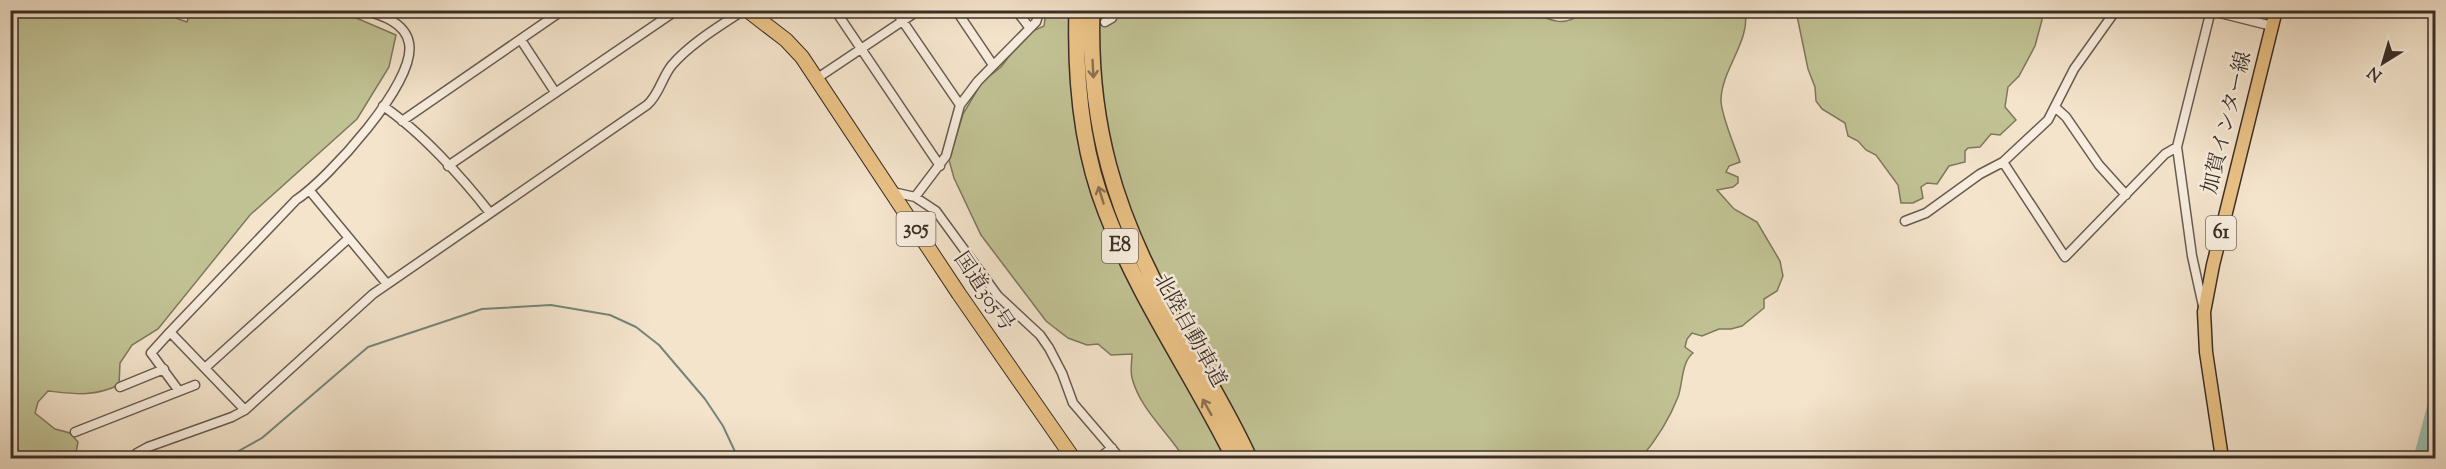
<svg xmlns="http://www.w3.org/2000/svg" width="2446" height="469" font-family="'Sorts Mill Goudy','Noto Serif JP',serif">
	<style>
		.green { fill: #c1c294; stroke: #7e785d; stroke-width: 1.5 }
		.lines { fill: none; stroke-linecap: round; stroke-linejoin: round }
		.stream { stroke: #758579; stroke-width: 2 }
		.river { stroke: #9dbfb1; stroke-width: 15 }
		.minor-tunnel { stroke: #cfc0ab; stroke-width: 8; stroke-dasharray: 8 4; stroke-linecap: butt }
		.minor-casing { stroke: #685c50; stroke-width: 11 }
		.primary-casing { stroke: #3a2e26; stroke-width: 15 }
		.trunk-casing { stroke: #3a2e26; stroke-width: 16 }
		.motorway-casing { stroke: #3a2e26; stroke-width: 18 }
		.minor { stroke: #f8edde; stroke-width: 8 }
		.primary { stroke: #eac286; stroke-width: 12 }
		.trunk { stroke: #eac286; stroke-width: 14 }
		.motorway { stroke: #eac286; stroke-width: 15 }
		.oneway { stroke: #897151 }
		.labels { text-anchor: middle; dominant-baseline: central; stroke-width: 5; stroke-linejoin: round; paint-order: stroke }
		.shield { fill: #f8edde; stroke: #73675d; stroke-width: 1.5 }
		.shield-label { font-size: 20px; font-weight: bold; fill: #3a2e26 }
		.street-label { font-size: 21px; fill: #3a2e26; stroke: #f8edde }
	</style>
	<rect width="100%" height="100%" fill="#f4e4cc"/>
	<filter id="stains"><feTurbulence type="fractalNoise" baseFrequency=".00333" numOctaves="4"/><feColorMatrix values="0 0 0 0 .2 0 0 0 0 .09 0 0 0 0 .02 0 0 0 .5 -.17"/></filter>
	<radialGradient id="worn" r=".72"><stop offset=".6" stop-color="#630" stop-opacity="0"/><stop offset="1" stop-color="#630" stop-opacity=".3"/></radialGradient>
	<path class="green" d="M1531,10C1551,22 1565,28 1585,11H1745C1751,40 1722,69 1721,99C1720,113 1735,147 1740,162L1729,166L1726,172L1738,177V183L1733,187L1717,190L1734,209L1757,222L1780,261L1783,276L1777,291L1764,299V308L1742,326L1731,329H1719L1702,336L1692,333L1687,339L1685,347L1693,353C1681,363 1683,383 1678,397C1669,420 1656,440 1641,458H1184C1167,431 1140,409 1132,378C1130,370 1132,361 1132,354L1111,355L1098,344L1087,345L1068,338L1046,321L981,235L954,178L949,160L963,114L982,82L1001,67L1026,34L1044,26L1046,11Z
		M2041,10L2042,20L2035,46L2019,76L2008,87L2005,107L2016,120L2000,135L1991,134L1980,147L1968,148L1965,151V162L1949,166L1937,184L1927,183L1921,187L1923,198L1913,203H1901L1898,185L1876,155L1866,150L1858,141L1848,136L1845,123L1822,109L1816,101L1815,87L1808,69L1796,11Z
		M10,11H156L187,22L190,11H340L396,35L389,67L357,119L250,215L158,329L132,345L120,363L119,385C93,397 76,394 48,391L38,402L35,413L55,429L70,433L78,442L75,458H11Z"/>
	<g class="lines">
		<path class="stream" d="M226,458L262,438L368,347L482,309L551,305L610,315L636,327L659,345L705,399L723,426L738,458"/>
		<path class="river" d="M2421,458L2436,402"/>
		<path class="minor-tunnel" d="M1047,15L1105,22"/>
		<g class="minor-casing">
			<path id="minor" d="M835,10L940,166
				M895,10L960,105
				M956,10L993,65
				M1016,10L1029,27
				M2208,10L2272,26
				M1105,22L1112,18L1113,10
				M521,40L555,92
				M816,79L919,10
				M383,106C421,132 462,177 490,213
				M2055,107L2066,117L2099,165L2126,195
				M402,121L563,10
				M2003,162L2065,257L2165,154L2177,147
				M448,166L677,10
				M310,191L387,284
				M893,192L915,197L936,211L998,296L1040,335L1049,348L1062,373L1073,403L1120,458
				M915,197L946,156L960,105L978,81L1036,22L1040,10
				M1905,221L1926,213L1980,174L2003,162L2048,120L2074,69L2116,10
				M2203,306L2192,256L2177,147L2211,10
				M170,332L151,353L179,391
				M205,368L349,238
				M120,387L164,369
				M245,410L170,332L296,200C327,180 417,82 409,43C405,22 381,15 363,10
				M75,432L195,385
				M133,458L137,453L148,447L232,417L245,410L373,294L647,105C659,95 662,77 672,65C691,43 720,26 744,10
				M1099,458L1112,448"/>
		</g>
		<g class="primary-casing">
			<path id="primary" d="M2222,458L2206,352L2204,312L2213,265L2276,10"/>
		</g>
		<g class="trunk-casing">
			<path id="trunk" d="M747,10L786,40L802,57L959,294L1073,458"/>
		</g>
		<g class="motorway-casing">
			<path id="motorway" d="M1077,10C1075,78 1081,149 1106,212C1139,299 1193,375 1234,458
				M1092,10C1088,124 1115,212 1169,310C1195,360 1226,407 1249,458"/>
		</g>
		<use href="#minor" class="minor"/>
		<use href="#primary" class="primary"/>
		<use href="#trunk" class="trunk"/>
		<use href="#motorway" class="motorway"/>
	</g>
	<defs><path id="oneway-shaft" d="M-6 0H5M1.5-3L5.5 0L1.5 3" fill="none" stroke-width="1.6" stroke-linecap="round" stroke-linejoin="round" transform="scale(1.5)"/></defs>
	<g class="oneway">
		<use href="#oneway-shaft" transform="translate(1093 69) rotate(87)"/>
		<use href="#oneway-shaft" transform="translate(1101 195) rotate(-107)"/>
		<use href="#oneway-shaft" transform="translate(1207 407) rotate(-119)"/>
	</g>
	<g class="labels">
		<g class="shield">
			<rect x="896.5" y="212" width="39" height="34" rx="4.5"/>
			<rect x="2206" y="216" width="30" height="34" rx="4.5"/>
			<rect x="1102" y="229" width="36" height="34" rx="4.5"/>
		</g>
		<g class="shield-label">
			<text x="916" y="229">305</text>
			<text x="2221" y="233">61</text>
			<text x="1120" y="246">E8</text>
		</g>
		<g class="street-label">
			<text transform="translate(2228 123) rotate(-76)">加賀インター線</text>
			<text transform="translate(983 292) rotate(56)">国道305号</text>
			<text transform="translate(1189 331) rotate(61)">北陸自動車道</text>
		</g>
	</g>
	<rect width="2446" height="469" fill="none" stroke="#f4e4cc" stroke-width="36"/>
	<rect x="12" y="12" width="2422" height="445" fill="none" stroke="#3a2e26" stroke-width="3"/>
	<rect x="18" y="18" width="2410" height="433" fill="none" stroke="#3a2e26" stroke-width="1.5"/>
	<g transform="translate(2383 63) rotate(217)" stroke="#f8edde" stroke-width="4.5" paint-order="stroke">
	<path d="M0-4.5L10 22L0 15L-10 22Z" fill="#3a2e26"/>
	<text y="-9" font-size="16" font-weight="bold" text-anchor="middle" fill="#3a2e26">N</text>
	</g>
	<rect width="100%" height="100%" filter="url(#stains)"/>
	<rect width="100%" height="100%" fill="url(#worn)"/>
</svg>
